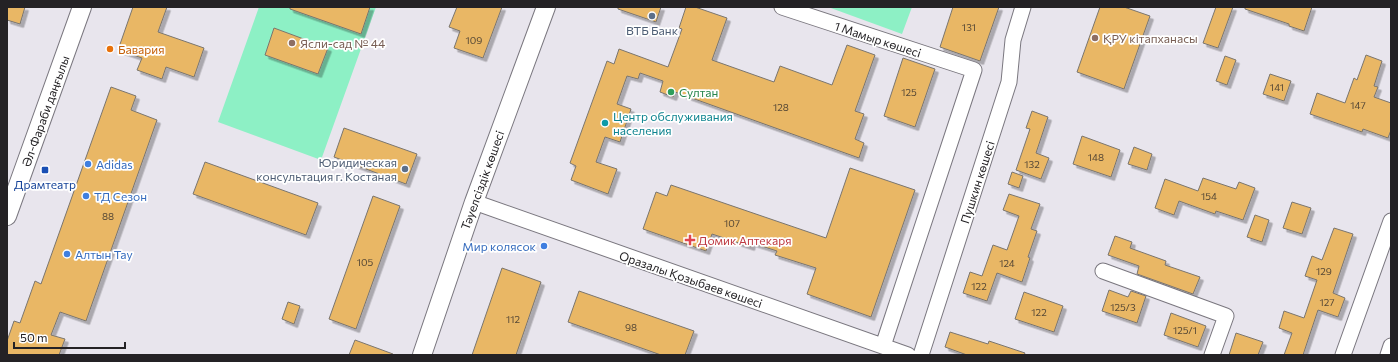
<svg xmlns="http://www.w3.org/2000/svg" width="1398" height="362" font-family="Commissioner,sans-serif">
	<style>
		.green { fill: #8df0c5 }
		.building { fill: #e9b765; stroke: #7a756e; filter: url(#shadow) }
		.lines { fill: none; stroke-linecap: round; stroke-linejoin: round }
		.minor-casing { stroke: #7a777f; stroke-width: 17 }
		.major-casing { stroke: #7a777f; stroke-width: 20 }
		.minor { stroke: #fff; stroke-width: 15 }
		.major { stroke: #fff; stroke-width: 18 }
		.service-dot { fill: #5c6f8a; stroke: #fff; stroke-width: 1.5 }
		.education-dot { fill: #8d6e63; stroke: #fff; stroke-width: 1.5 }
		.food-dot { fill: #e8710a; stroke: #fff; stroke-width: 1.5 }
		.leisure-dot { fill: #2e9e5b; stroke: #fff; stroke-width: 1.5 }
		.culture-dot { fill: #0f9aa8; stroke: #fff; stroke-width: 1.5 }
		.shop-dot { fill: #3f7fe0; stroke: #fff; stroke-width: 1.5 }
		.transit-dot { fill: #1a4fb4; stroke: #fff; stroke-width: 1.5 }
		.health-dot { fill: #e0444e; stroke: #fff; stroke-width: 1.5 }
		.labels { text-anchor: middle; dominant-baseline: central; stroke-width: 3.5; stroke-linejoin: round; paint-order: stroke }
		.number-label { font-size: 10px; fill: #554735 }
		.service-label { font-size: 12px; fill: #4e5e75; stroke: #fff }
		.education-label { font-size: 12px; fill: #785e54; stroke: #fff; text-anchor: start }
		.street-label { font-size: 12px; fill: #242225; stroke: #fff }
		.food-label { font-size: 12px; fill: #c56008; stroke: #fff; text-anchor: start }
		.leisure-label { font-size: 12px; fill: #27864d; stroke: #fff; text-anchor: start }
		.culture-label { font-size: 12px; fill: #0d838f; stroke: #fff; text-anchor: start }
		.shop-label { font-size: 12px; fill: #366cbe; stroke: #fff; text-anchor: start }
		.transit-label { font-size: 12px; fill: #164399; stroke: #fff }
		.health-label { font-size: 12px; fill: #be3a42; stroke: #fff; text-anchor: start }
	</style>
	<defs>
		<filter id="shadow"><feDropShadow dx="3.5" dy="3.5" stdDeviation="0" flood-color="#0004"/></filter>
	</defs>
	<rect width="100%" height="100%" fill="#e8e5ed"/>
	<path class="green" d="M259,7H376L321,160L218,122Z
		M828,7H912L902,34Z"/>
	<path class="building" d="M7,7H25L20,24L7,20Z
		M133,7H167L158,32L204,48L194,77L166,67L162,79L137,70L142,58L118,50Z
		M290,7H370L361,34L290,9Z
		M457,7H502L483,58L454,48L460,31L449,27Z
		M618,7H661L656,22L618,9Z
		M686,7H695L727,18L712,60L774,82L780,66L832,85L847,45L875,55L855,111L864,114L855,139L864,143L859,158L675,92L673,97L660,92L663,81L640,73L638,79L627,76L617,104L631,109L620,142L605,137L596,162L617,169L608,194L571,180L576,166L570,163L607,61L614,64L619,49L668,67L682,29L679,28Z
		M953,7H999L980,61L940,47Z
		M1100,7H1124L1150,16L1124,89L1077,72Z
		M1216,7H1233L1218,48L1203,43Z
		M1245,7H1312L1304,31L1289,26V24L1245,9Z
		M274,28L328,48L318,74L265,55Z
		M1366,55L1382,61L1374,86L1378,87L1374,97L1391,103V130L1388,138L1363,129L1362,132L1310,114L1317,93L1345,103L1354,78L1357,80Z
		M1225,56L1236,60L1227,85L1216,81Z
		M903,58L935,69L915,127L884,116Z
		M1270,74L1291,81L1284,101L1263,94Z
		M111,87L136,96L131,110L157,120L86,321L60,312L51,335L65,339L59,355H7V341L14,321L20,323L35,281L41,284Z
		M1032,111L1048,117L1036,153L1049,158L1041,179L1016,170L1030,129L1026,128Z
		M344,128L417,154L406,184L334,157Z
		M1082,136L1120,150L1111,177L1073,164Z
		M1134,147L1152,154L1147,170L1128,164Z
		M205,162L318,203L306,235L193,194Z
		M850,168L915,190L871,317L807,294L816,268L775,255L777,251L752,243L751,247L712,234L706,251L643,229L656,192L667,196L671,185L826,238Z
		M1012,172L1023,176L1019,188L1008,184Z
		M1203,178L1236,189L1239,182L1255,188L1243,220L1216,211L1215,214L1179,201L1174,215L1155,208L1165,179L1198,191Z
		M1009,194L1040,204L1031,229L1037,231L1028,257L1030,258L1022,282L997,273L987,301L963,293L970,272L982,276L993,245L1007,250L1019,216L1003,210Z
		M373,196L400,206L356,329L329,319Z
		M1292,202L1311,208L1302,234L1283,228Z
		M1255,215L1269,220L1262,242L1247,237Z
		M1334,228L1353,234L1333,293L1345,298L1338,317L1318,310L1303,355H1284L1292,333L1279,328L1284,311L1304,318L1317,280L1305,276L1312,256L1322,260Z
		M1115,236L1132,242L1130,248L1166,261L1165,265L1200,277L1193,294L1137,274L1139,266L1108,255Z
		M502,268L541,282L516,355H472Z
		M1109,290L1128,297L1131,291L1146,296L1137,323L1102,311Z
		M579,291L694,331L685,355H661L568,322Z
		M1024,292L1063,306L1054,332L1015,319Z
		M288,302L300,306L294,324L282,319Z
		M1171,313L1206,326L1198,347L1164,335Z
		M950,332L988,344L989,341L1025,353L1024,355H967L945,347Z
		M1236,333L1263,342L1258,355H1229Z
		M355,340L393,354V355H349Z"/>
	<g class="lines">
		<g class="minor-casing">
			<path id="minor" d="M782,7L974,70L883,346
				M474,202L908,355
				M1103,271L1226,316L1212,355
				M921,355L1009,82L1013,40L1023,7
				M1343,355L1391,221
				M1388,355L1391,346"/>
		</g>
		<g class="major-casing">
			<path id="major" d="M7,216L82,7
				M422,355L474,202L546,7"/>
		</g>
		<use href="#minor" class="minor"/>
		<use href="#major" class="major"/>
	</g>
	<g class="service-dot">
		<circle cx="652" cy="16" r="4"/>
		<circle cx="405" cy="169" r="4"/>
	</g>
	<g class="education-dot">
		<circle cx="1095" cy="38" r="4"/>
		<circle cx="292" cy="43" r="4"/>
	</g>
	<circle class="food-dot" cx="110" cy="49" r="4"/>
	<circle class="leisure-dot" cx="671" cy="92" r="4"/>
	<circle class="culture-dot" cx="605" cy="123" r="4"/>
	<g class="shop-dot">
		<circle cx="88" cy="164" r="4"/>
		<circle cx="86" cy="196" r="4"/>
		<circle cx="544" cy="246" r="4"/>
		<circle cx="67" cy="254" r="4"/>
	</g>
	<rect class="transit-dot" x="41" y="166" width="8" height="8" rx="2"/>
	<path class="health-dot" d="M688 234h4v4h4v4h-4v4h-4v-4h-4v-4h4z"/>
	<g class="labels">
		<g class="number-label">
			<text x="969" y="27">131</text>
			<text x="474" y="40">109</text>
			<text x="1277" y="87">141</text>
			<text x="909" y="92">125</text>
			<text x="1358" y="105">147</text>
			<text x="781" y="107">128</text>
			<text x="1096" y="157">148</text>
			<text x="1032" y="164">132</text>
			<text x="1209" y="196">154</text>
			<text x="108" y="216">88</text>
			<text x="732" y="223">107</text>
			<text x="365" y="262">105</text>
			<text x="1007" y="263">124</text>
			<text x="1324" y="271">129</text>
			<text x="979" y="286">122</text>
			<text x="1327" y="302">127</text>
			<text x="1123" y="307">125/3</text>
			<text x="1039" y="312">122</text>
			<text x="513" y="319">112</text>
			<text x="631" y="327">98</text>
			<text x="1185" y="330">125/1</text>
		</g>
		<g class="service-label">
			<text x="652" y="30">ВТБ Банк</text>
			<text x="397" y="162" text-anchor="end">Юридическая<tspan x="397" dy="14">консультация г. Костаная</tspan></text>
		</g>
		<g class="education-label">
			<text x="1103" y="38">ҚРУ кітапханасы</text>
			<text x="300" y="43">Ясли-сад № 44</text>
		</g>
		<g class="street-label">
			<text transform="translate(878 39) rotate(18)">1 Мамыр көшесі</text>
			<text transform="translate(45 111) rotate(-70)">Әл-Фараби даңғылы</text>
			<text transform="translate(482 180) rotate(-70)">Тәуелсіздік көшесі</text>
			<text transform="translate(977 182) rotate(-72)">Пушкин көшесі</text>
			<text transform="translate(691 279) rotate(19)">Оразалы Қозыбаев көшесі</text>
		</g>
		<g class="food-label">
			<text x="118" y="49">Бавария</text>
		</g>
		<g class="leisure-label">
			<text x="679" y="92">Султан</text>
		</g>
		<g class="culture-label">
			<text x="613" y="116">Центр обслуживания<tspan x="613" dy="14">населения</tspan></text>
		</g>
		<g class="shop-label">
			<text x="96" y="164">Adidas</text>
			<text x="94" y="196">ТД Сезон</text>
			<text x="536" y="246" text-anchor="end">Мир колясок</text>
			<text x="75" y="254">Алтын Тау</text>
		</g>
		<g class="transit-label">
			<text x="45" y="184">Драмтеатр</text>
		</g>
		<g class="health-label">
			<text x="698" y="240">Домик Аптекаря</text>
		</g>
	</g>
	<rect width="1398" height="362" fill="none" stroke="#242225" stroke-width="16"/>
	<path d="M14 342v6h111v-6" fill="none" stroke="#242225" stroke-width="2"/>
	<text x="20" y="342" font-size="12" fill="#242225" stroke="#ffffff" stroke-width="3" paint-order="stroke">50 m</text>
</svg>
